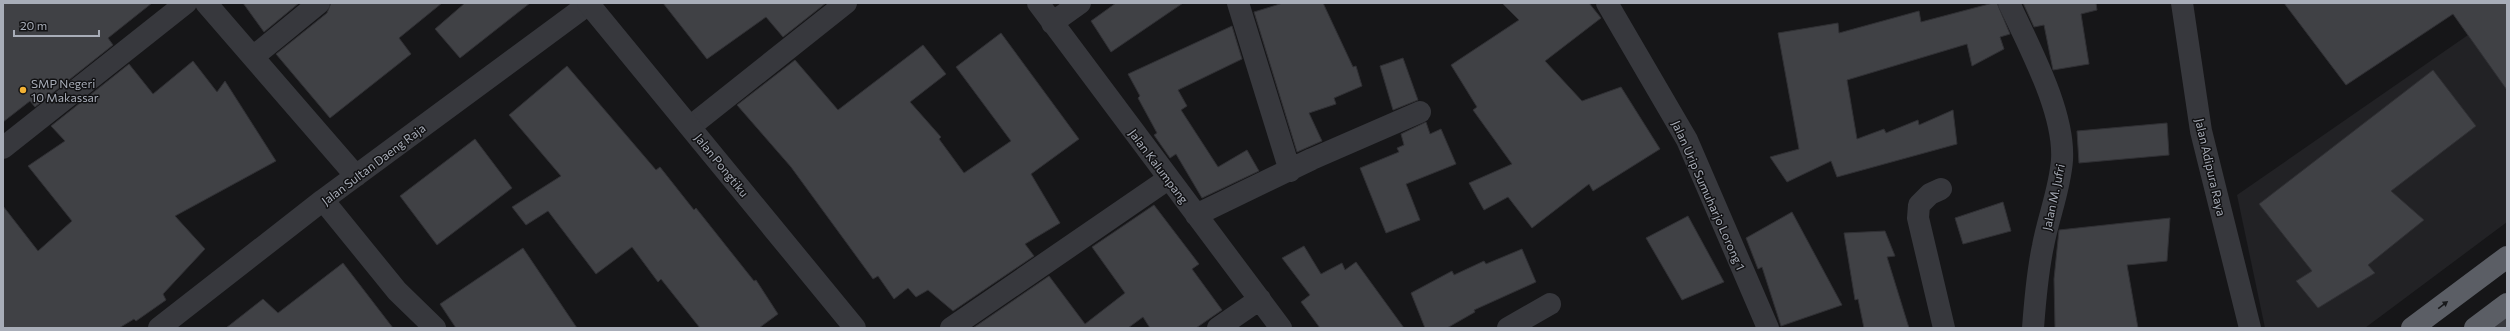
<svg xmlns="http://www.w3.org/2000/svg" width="2510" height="331" font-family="Commissioner,sans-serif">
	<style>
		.built { fill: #222225 }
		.building { fill: #404145; stroke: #303034 }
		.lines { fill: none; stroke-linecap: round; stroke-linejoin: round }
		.minor { stroke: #37383d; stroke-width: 22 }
		.tertiary { stroke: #37383d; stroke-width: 22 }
		.trunk { stroke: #5b5e65; stroke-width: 22 }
		.oneway { fill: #18191b }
		.poi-dot { fill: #f2b134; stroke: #111113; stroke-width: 1.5 }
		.labels { text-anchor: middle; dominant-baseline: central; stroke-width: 3; stroke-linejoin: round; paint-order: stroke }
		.poi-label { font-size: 12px; fill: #a8adb8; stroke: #111113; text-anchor: start }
		.street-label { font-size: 12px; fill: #a8adb8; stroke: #111113 }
	</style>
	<rect width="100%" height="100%" fill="#161618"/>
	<path class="built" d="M2507,8V222L2365,328H2265L2237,195Z"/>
	<path class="building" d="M3,3H152L108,38L113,45L35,107L30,101L3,122Z
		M243,3H299L264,32Z
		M331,3H442L399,38L411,54L330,118L276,54L327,13Z
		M465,3H530L460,58L435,29Z
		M663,3H826L783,37L766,17L707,59Z
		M1116,3H1183L1111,52L1091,21Z
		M1283,3H1323L1353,67L1356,66L1362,86L1334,98L1336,104L1309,113L1322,141L1297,152L1254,12Z
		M1502,3H1589L1601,18L1545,61L1582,101L1621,87L1660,149L1593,191L1589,184L1532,228L1508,197L1484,210L1469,183L1512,164L1473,110L1477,107L1451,65L1519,20Z
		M1993,3H1997L2010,34L2000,37L2004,49L1972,66L1967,44L1847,80L1857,139L1884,129L1886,133L1918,120L1919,125L1953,110L1957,144L1837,177L1831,161L1787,182L1770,157L1799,149L1778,33L1838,23L1839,33L1919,11L1921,22Z
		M2023,3H2096L2097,10L2081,14L2089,64L2053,70L2044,25L2034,27Z
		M2284,3H2507V90L2453,14L2346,85Z
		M1232,26L1242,59L1178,90L1187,106L1181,110L1218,167L1247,150L1259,171L1202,198L1176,154L1170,158L1154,135L1157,133L1138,98L1140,96L1128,74Z
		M1001,33L1079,139L1031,174L1060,223L1025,244L1034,256L953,311L928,290L916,297L908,288L894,299L878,276L873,279L791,167L737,105L795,60L838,110L923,45L946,74L910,102L941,137L939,139L964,173L1011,141L956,67Z
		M1403,58L1418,100L1393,110L1380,66Z
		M193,61L217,92L225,81L276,161L175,216L205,249L163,294L166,300L136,321L134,319L119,328H3V206L38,251L72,221L28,166L65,141L51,126L129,64L153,94Z
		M567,66L656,170L660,167L694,210L696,208L754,281L756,280L778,314L759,328H700L661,279L658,282L632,247L596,274L548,211L526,225L512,207L561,176L509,115Z
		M2433,70L2476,126L2391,191L2424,220L2368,265L2375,273L2318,308L2296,281L2312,271L2259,204Z
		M1426,122L1430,134L1441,129L1456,164L1406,184L1420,220L1386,233L1360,168L1399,152L1397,148L1404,145L1401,134Z
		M2167,123L2169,155L2079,163L2077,131Z
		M475,139L512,188L437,245L400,196Z
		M2003,202L2011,231L1963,244L1955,218Z
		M1154,205L1199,264L1192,269L1222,310L1196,328H1150L1143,317L1128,328H973L1049,276L1085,324L1125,293L1092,247Z
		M1792,212L1842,305L1781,326L1762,267L1758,269L1746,238Z
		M1688,216L1724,282L1682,300L1646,238Z
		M2170,218L2167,261L2127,265L2138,328H2055L2054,279L2059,230Z
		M1885,231L1895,256L1887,257L1909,328H1864L1858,299L1855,300L1844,233Z
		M1304,246L1321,274L1342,263L1345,270L1356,262L1404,328H1320L1301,302L1310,295L1282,258Z
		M523,248L577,328H456L440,304Z
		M1522,249L1536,282L1474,310L1475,312L1447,328H1425L1411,293L1452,271L1454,275L1484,261L1486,264Z
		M343,263L393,328H226L263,299L278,313Z"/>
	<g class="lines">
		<path class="minor" d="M206,3L356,176
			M1038,3L1281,328
			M1238,3L1290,171
			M1607,3L1687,140L1768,328
			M2009,3C2029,47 2065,112 2062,160C2060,189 2048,218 2043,246C2037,274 2035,301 2033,328
			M2182,3L2201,131L2250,328
			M1052,23L1080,3
			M253,57L319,3
			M691,126L846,3
			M3,148L186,3
			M1941,189L1930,194L1919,205L1918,218L1944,328
			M323,200L397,291L435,328
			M1196,215L1312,159L1420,112
			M2499,310L2506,328
			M159,328L323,200L590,3
			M951,328L1168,179
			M1218,328L1260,299
			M1508,328L1550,304"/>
		<path class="tertiary" d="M588,3L855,328"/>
		<path class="trunk" d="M2412,328L2507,257
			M2475,328L2507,304"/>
	</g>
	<defs><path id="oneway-solid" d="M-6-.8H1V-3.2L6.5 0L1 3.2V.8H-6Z"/></defs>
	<use class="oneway" href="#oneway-solid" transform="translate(2443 305) rotate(-37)"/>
	<circle class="poi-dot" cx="23" cy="90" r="4"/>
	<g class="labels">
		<g class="poi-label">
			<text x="31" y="83">SMP Negeri<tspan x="31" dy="14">10 Makassar</tspan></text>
		</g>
		<g class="street-label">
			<text transform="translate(373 164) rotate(-37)">Jalan Sultan Daeng Raja</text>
			<text transform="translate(722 165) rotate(51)">Jalan Pongtiku</text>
			<text transform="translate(1159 166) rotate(53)">Jalan Kalumpang</text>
			<text transform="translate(2211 167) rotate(77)">Jalan Adipura Raya</text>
			<text transform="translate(1709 195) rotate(66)">Jalan Urip Sumuharjo Lorong 1</text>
			<text transform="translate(2053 197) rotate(-78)">Jalan M. Jufri</text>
		</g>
	</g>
	<rect width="2510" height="331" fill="none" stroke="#a8adb8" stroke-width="8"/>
	<path d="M14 30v6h85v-6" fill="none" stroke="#a8adb8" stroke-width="2"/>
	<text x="20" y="30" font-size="12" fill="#a8adb8" stroke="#111113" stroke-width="3" paint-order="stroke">20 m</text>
</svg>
